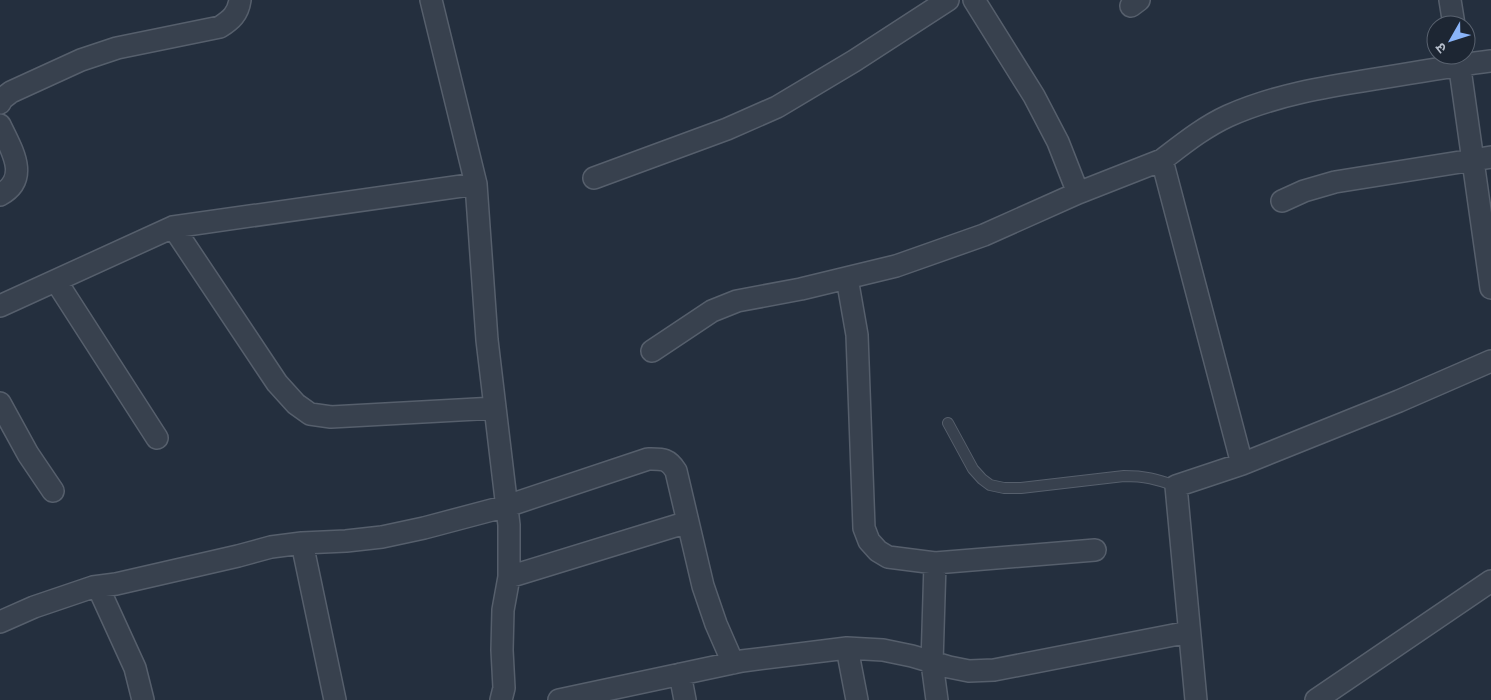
<svg xmlns="http://www.w3.org/2000/svg" width="1491" height="700" font-family="Helvetica,'Noto Sans Devanagari',sans-serif">
	<style>
		.lines { fill: none; stroke-linecap: round; stroke-linejoin: round }
		.lane-casing { stroke: #565f6c; stroke-width: 12 }
		.street-casing { stroke: #565f6c; stroke-width: 24 }
		.lane { stroke: #38414e; stroke-width: 10 }
		.street { stroke: #38414e; stroke-width: 21 }
	</style>
	<rect width="100%" height="100%" fill="#242f3e"/>
	<g class="lines">
		<g class="lane-casing">
			<path id="lane" d="M948,423L973,469L982,479L990,485L1004,488H1021L1124,476C1145,476 1156,479 1176,486"/>
		</g>
		<g class="street-casing">
			<path id="street" d="M974,0L1034,96L1058,142L1078,193L1162,160L1242,464
				M1450,0L1454,25
				M1131,6L1139,0
				M1458,55L1491,288
				M0,103L2,99L11,92L81,60L117,48L220,27C231,20 238,14 240,0
				M0,125C11,149 31,178 0,195
				M1162,160C1183,144 1204,127 1228,116C1275,95 1325,87 1375,79C1413,73 1452,66 1491,61
				M594,178L727,129L777,107L854,61L948,0
				M476,184L487,340L509,525V577L503,610L502,650L504,688L501,700
				M1282,201L1304,191L1335,182L1491,157
				M173,227L277,383L296,404L310,414L331,417L495,408
				M847,278L857,335L864,528L869,541L878,551L888,557L935,563L1095,550
				M56,281L157,438
				M0,306L173,227L476,184L431,0
				M652,351L712,311L737,301L801,289L896,266L984,235L1078,193
				M0,403L28,454L53,491
				M302,543L335,700
				M935,563L932,663L937,700
				M509,577L688,522
				M98,587L135,668L143,700
				M0,622L34,607L93,587L116,584L238,556L271,547L302,543L346,541L382,537L424,528L507,506L648,459C662,459 668,458 676,471L703,586L716,624L733,663
				M847,648L857,700
				M680,674L685,700
				M559,700L742,661L847,648L883,650L912,656L949,667L969,671L994,670L1189,632
				M1196,700L1176,486L1242,464L1399,401L1491,361
				M1316,700L1491,581"/>
		</g>
		<use href="#lane" class="lane"/>
		<use href="#street" class="street"/>
	</g>
	<g transform="translate(1451 40) rotate(231)"><circle r="24" fill="#1d2633" stroke="#59626f"/>
	<path d="M0-4L9 19L0 12L-9 19Z" fill="#8ab4f8"/>
	<text y="-8" font-size="14" font-weight="bold" text-anchor="middle" fill="#b4bcc9">उ</text>
	</g>
</svg>
